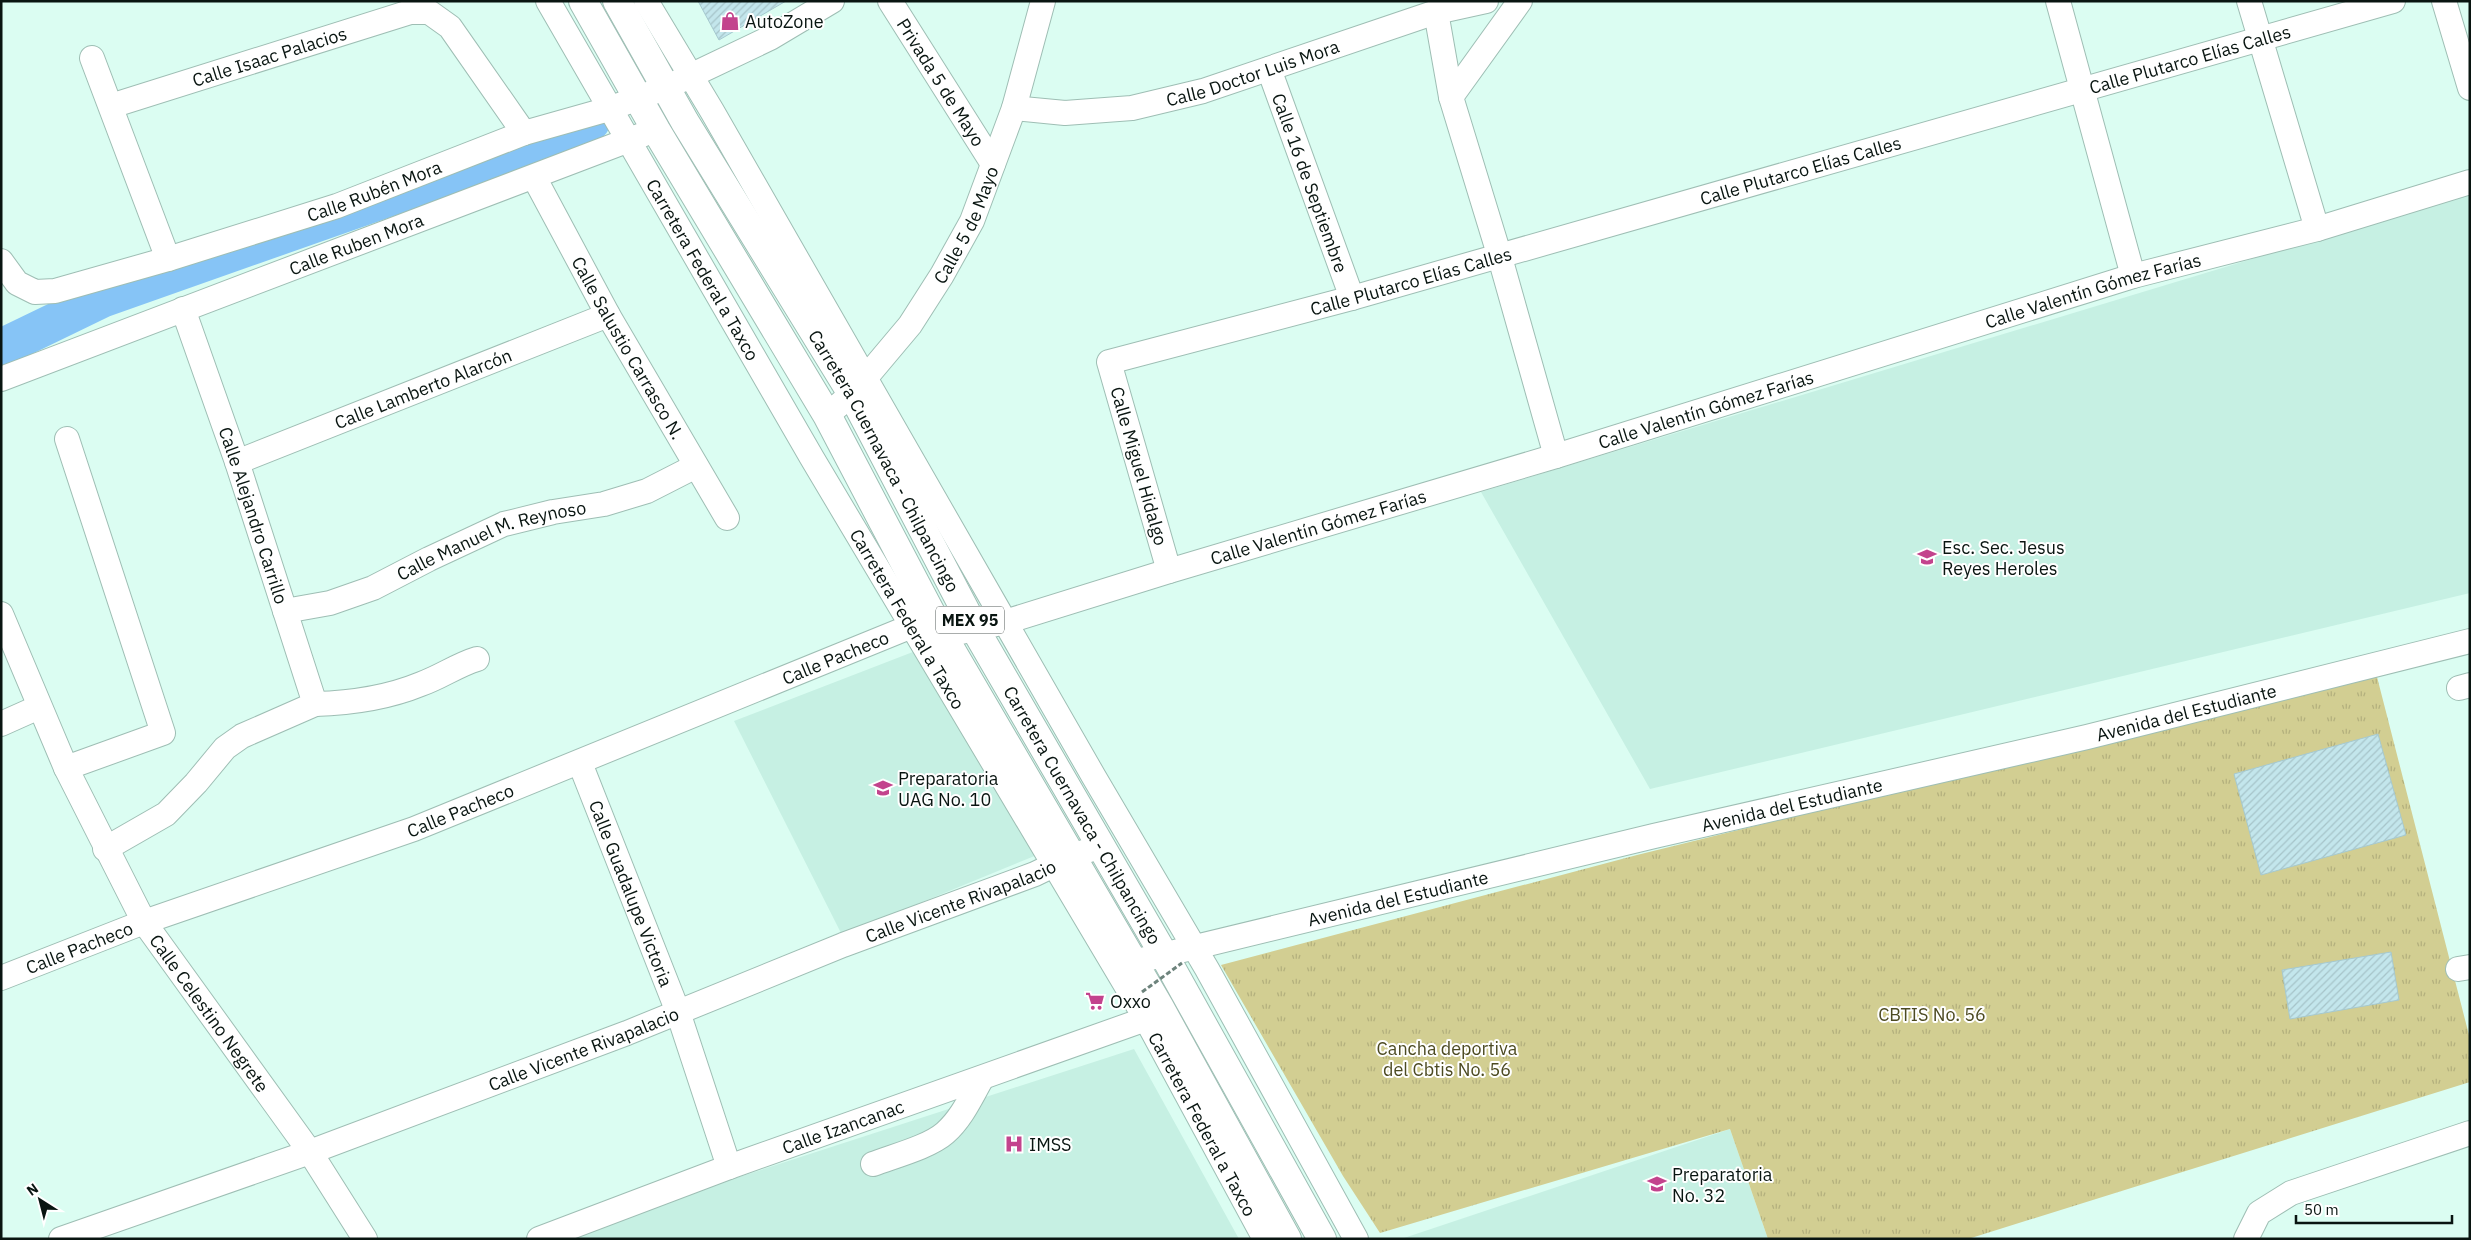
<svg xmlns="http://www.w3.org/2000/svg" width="2471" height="1240" font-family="'IBM Plex Sans',sans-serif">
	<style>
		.built { fill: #c6f0e3 }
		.grass { fill: url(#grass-tufts) }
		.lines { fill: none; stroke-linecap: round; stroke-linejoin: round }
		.river { stroke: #86c4f6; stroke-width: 38 }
		.building { fill: url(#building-hatch); stroke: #a6c9cf }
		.minor-casing { stroke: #9ebeb4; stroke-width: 26 }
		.major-casing { stroke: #9ebeb4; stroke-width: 30 }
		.minor { stroke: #fff; stroke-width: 24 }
		.major { stroke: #fff; stroke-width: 28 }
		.path-bridge { stroke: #6d837c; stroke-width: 3; stroke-dasharray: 5 2.5; stroke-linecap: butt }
		.labels { text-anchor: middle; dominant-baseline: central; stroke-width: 4; stroke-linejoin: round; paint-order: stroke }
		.shield { fill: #fff; stroke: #535b58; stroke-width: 1 }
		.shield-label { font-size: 16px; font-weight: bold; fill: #091511 }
		.poi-label { font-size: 18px; fill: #091511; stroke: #fff; text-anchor: start }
		.street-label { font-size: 18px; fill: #091511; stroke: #fff }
		.park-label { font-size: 18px; fill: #4c4a21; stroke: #fff }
	</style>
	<defs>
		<pattern id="grass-tufts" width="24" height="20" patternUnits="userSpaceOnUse" patternTransform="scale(1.25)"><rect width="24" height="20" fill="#d2ce92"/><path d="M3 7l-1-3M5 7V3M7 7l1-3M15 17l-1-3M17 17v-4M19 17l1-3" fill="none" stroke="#b3b07d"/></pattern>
		<pattern id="building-hatch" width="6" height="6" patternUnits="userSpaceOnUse" patternTransform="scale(1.25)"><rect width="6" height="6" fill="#c3e6ec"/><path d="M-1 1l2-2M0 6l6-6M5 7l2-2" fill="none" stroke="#a6c4c9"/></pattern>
	</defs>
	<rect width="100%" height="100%" fill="#dbfdf2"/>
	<path class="built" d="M2470,193V593L1650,789L1481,492Z
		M918,650L1037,855L842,935L734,721Z
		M1134,1049L1239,1239H548Z
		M1730,1129L1768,1239H1401Z"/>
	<path class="grass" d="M2376,673L2470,1039V1082L1968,1239H1768L1730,1129L1380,1233L1343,1176L1221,965L1637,855Z"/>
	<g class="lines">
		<path class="river" d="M1,348L104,298L436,181L591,122"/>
	</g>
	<path class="building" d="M698,1H786L719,40Z
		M2378,734L2406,835L2261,875L2234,774Z
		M2391,952L2399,1000L2290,1019L2282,970Z"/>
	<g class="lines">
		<g class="minor-casing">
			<g id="minor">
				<path id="s1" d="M548,1L812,458L1146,1019L1265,1239"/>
				<path d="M646,1L712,111L1094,777L1207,969L1356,1239"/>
				<path id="s2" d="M890,1L993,164"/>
				<path d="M1520,1L1451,97L1499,254L1556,456"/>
				<path d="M2058,1L2133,276"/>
				<path d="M2249,1L2317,229"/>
				<path d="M2444,1L2470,88"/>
				<path d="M1436,12L1451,97"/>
				<path d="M92,58L168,259"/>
				<path id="s3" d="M1269,69L1352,298"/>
				<path id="s4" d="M111,106L410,12H429L450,27L524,133"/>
				<path id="s5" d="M1014,108L1065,113L1132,108L1203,91L1436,12L1486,1"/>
				<path id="s6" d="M534,177L608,315L727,518"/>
				<path id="s7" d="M1,261L17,283L35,292L55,291L168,259L337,206L524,133L609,109L667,87L770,38L832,1"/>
				<path id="s8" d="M183,309L237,462L315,704C352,703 387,698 421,684C441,677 457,665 477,659"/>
				<path id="s9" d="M1,379L642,135"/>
				<path id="s10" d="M827,415L852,394L910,325L942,275L972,221L1014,108L1043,1"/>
				<path id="s11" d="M237,462L608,315"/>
				<path id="s12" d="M1169,571L1109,362L1352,298L2393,1"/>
				<path id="s13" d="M285,611L330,603L373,588L429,559L504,524L553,512L604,504L647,491L696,466"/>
				<path id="s14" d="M1,614L66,768L144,922L310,1152L365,1239"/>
				<path id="s15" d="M943,636L1005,622L1169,571L1556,456L2133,276L2317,229L2470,182"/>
				<path d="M2459,688L2470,685"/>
				<path d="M1,724L39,707"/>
				<path id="s16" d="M580,763L678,1012L729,1167"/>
				<path d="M66,768L163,733L67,439"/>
				<path d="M105,849L166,814L196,783L225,748L242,736L315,704"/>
				<path id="s17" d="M1117,966L1654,836L2087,737L2470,641"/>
				<path d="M2458,969L2470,967"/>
				<path id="s18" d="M1,978L144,922L414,829L912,626"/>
				<path d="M873,1164C894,1156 929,1147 945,1133C962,1118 971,1097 982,1078"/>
				<path id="s19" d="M61,1239L310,1152L627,1033L843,945L1035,874L1072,856L1101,846"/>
				<path id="s20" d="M539,1239L729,1167L1146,1019"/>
				<path d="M2246,1239L2259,1213L2291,1193L2470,1133"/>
			</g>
		</g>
		<g class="major-casing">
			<g id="major">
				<path d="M583,1L656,130L827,415L943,636L1159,1006L1287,1239"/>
				<path id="s21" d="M617,1L685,122L852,394L975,629L1164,955L1322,1239"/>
			</g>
		</g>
		<use href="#minor" class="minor"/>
		<use href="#major" class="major"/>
		<path class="path-bridge" d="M1142,992L1182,963"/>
	</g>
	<defs>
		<g id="shop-bare" transform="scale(1.5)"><path d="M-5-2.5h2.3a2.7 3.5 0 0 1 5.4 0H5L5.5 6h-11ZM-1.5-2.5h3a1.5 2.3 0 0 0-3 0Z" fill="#c3438d" stroke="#fff" stroke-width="2.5" paint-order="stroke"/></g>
		<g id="school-bare" transform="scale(1.5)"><path d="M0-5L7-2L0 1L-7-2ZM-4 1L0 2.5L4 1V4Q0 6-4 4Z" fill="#c3438d" stroke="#fff" stroke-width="2.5" paint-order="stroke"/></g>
		<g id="supermarket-bare" transform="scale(1.5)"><path d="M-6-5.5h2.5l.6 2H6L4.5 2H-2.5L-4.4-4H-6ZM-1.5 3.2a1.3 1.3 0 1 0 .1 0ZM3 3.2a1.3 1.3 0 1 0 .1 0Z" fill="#c3438d" stroke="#fff" stroke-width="2.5" paint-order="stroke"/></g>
		<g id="hospital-bare" transform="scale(1.5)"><path d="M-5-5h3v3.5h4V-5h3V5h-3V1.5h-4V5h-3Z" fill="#c3438d" stroke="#fff" stroke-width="2.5" paint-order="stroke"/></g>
	</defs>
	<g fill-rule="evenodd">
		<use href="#shop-bare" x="730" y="21"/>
		<use href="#school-bare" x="1927" y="557"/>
		<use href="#school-bare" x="883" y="788"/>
		<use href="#supermarket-bare" x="1095" y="1001"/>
		<use href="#hospital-bare" x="1014" y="1144"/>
		<use href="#school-bare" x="1657" y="1184"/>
	</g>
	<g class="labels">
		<rect class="shield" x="936" y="606.5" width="68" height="27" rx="4"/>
		<g class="shield-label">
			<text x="970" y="620">MEX 95</text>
		</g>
		<g class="poi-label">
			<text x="745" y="21">AutoZone</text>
			<text x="1942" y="547">Esc. Sec. Jesus<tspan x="1942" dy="21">Reyes Heroles</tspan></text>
			<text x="898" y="778">Preparatoria<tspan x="898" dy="21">UAG No. 10</tspan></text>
			<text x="1110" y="1001">Oxxo</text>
			<text x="1029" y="1144">IMSS</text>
			<text x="1672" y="1174">Preparatoria<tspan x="1672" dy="21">No. 32</tspan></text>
		</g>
		<g class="street-label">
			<text stroke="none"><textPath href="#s4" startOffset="166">Calle Isaac Palacios</textPath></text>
			<text stroke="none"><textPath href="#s12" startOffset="1340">Calle Plutarco Elías Calles</textPath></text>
			<text stroke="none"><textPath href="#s5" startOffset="244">Calle Doctor Luis Mora</textPath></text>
			<text stroke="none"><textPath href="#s2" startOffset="96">Privada 5 de Mayo</textPath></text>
			<text stroke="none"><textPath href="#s12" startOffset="935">Calle Plutarco Elías Calles</textPath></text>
			<text stroke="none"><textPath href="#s3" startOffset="121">Calle 16 de Septiembre</textPath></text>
			<text stroke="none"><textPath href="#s7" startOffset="402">Calle Rubén Mora</textPath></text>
			<text stroke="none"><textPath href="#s10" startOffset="238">Calle 5 de Mayo</textPath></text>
			<text stroke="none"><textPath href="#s9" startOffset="380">Calle Ruben Mora</textPath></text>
			<text stroke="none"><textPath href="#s1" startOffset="310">Carretera Federal a Taxco</textPath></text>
			<text stroke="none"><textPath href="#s12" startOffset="530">Calle Plutarco Elías Calles</textPath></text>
			<text stroke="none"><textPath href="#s15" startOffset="1201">Calle Valentín Gómez Farías</textPath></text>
			<text stroke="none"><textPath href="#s6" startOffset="195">Calle Salustio Carrasco N.</textPath></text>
			<text stroke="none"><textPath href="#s11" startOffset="200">Calle Lamberto Alarcón</textPath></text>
			<text stroke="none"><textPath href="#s15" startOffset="796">Calle Valentín Gómez Farías</textPath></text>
			<text stroke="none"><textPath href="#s21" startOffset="532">Carretera Cuernavaca - Chilpancingo</textPath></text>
			<text transform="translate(1139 466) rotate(74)">Calle Miguel Hidalgo</text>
			<text stroke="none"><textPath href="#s8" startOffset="218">Calle Alejandro Carrillo</textPath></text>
			<text stroke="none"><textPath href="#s15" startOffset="391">Calle Valentín Gómez Farías</textPath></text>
			<text stroke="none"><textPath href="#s13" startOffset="220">Calle Manuel M. Reynoso</textPath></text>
			<text stroke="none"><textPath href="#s1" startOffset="715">Carretera Federal a Taxco</textPath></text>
			<text stroke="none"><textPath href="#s18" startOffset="894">Calle Pacheco</textPath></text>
			<text stroke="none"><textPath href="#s17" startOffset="1099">Avenida del Estudiante</textPath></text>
			<text stroke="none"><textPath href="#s17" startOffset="694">Avenida del Estudiante</textPath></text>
			<text stroke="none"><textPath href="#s18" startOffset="489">Calle Pacheco</textPath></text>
			<text stroke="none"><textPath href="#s21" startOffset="938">Carretera Cuernavaca - Chilpancingo</textPath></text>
			<text stroke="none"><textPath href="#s16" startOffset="140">Calle Guadalupe Victoria</textPath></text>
			<text stroke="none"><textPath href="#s17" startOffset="289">Avenida del Estudiante</textPath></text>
			<text stroke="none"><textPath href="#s19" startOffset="961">Calle Vicente Rivapalacio</textPath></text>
			<text stroke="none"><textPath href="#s18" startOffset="84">Calle Pacheco</textPath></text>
			<text stroke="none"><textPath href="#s14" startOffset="452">Calle Celestino Negrete</textPath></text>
			<text stroke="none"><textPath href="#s19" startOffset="556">Calle Vicente Rivapalacio</textPath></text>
			<text stroke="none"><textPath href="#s1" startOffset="1300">Carretera Federal a Taxco</textPath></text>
			<text stroke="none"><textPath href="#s20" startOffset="324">Calle Izancanac</textPath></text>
		</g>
		<g class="park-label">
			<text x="1932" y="1014">CBTIS No. 56</text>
			<text x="1447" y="1048">Cancha deportiva<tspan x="1447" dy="21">del Cbtis No. 56</tspan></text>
		</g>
	</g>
	<rect width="2471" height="1240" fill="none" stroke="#091511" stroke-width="5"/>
	<g transform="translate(40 1200) rotate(324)" stroke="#ffffff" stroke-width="4" paint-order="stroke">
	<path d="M0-4L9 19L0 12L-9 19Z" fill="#091511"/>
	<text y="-8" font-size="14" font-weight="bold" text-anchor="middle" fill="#091511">N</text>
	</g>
	<path d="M2296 1215v8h156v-8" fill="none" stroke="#091511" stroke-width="2.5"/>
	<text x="2304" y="1215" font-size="15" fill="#091511" stroke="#ffffff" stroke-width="4" paint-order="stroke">50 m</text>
</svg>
